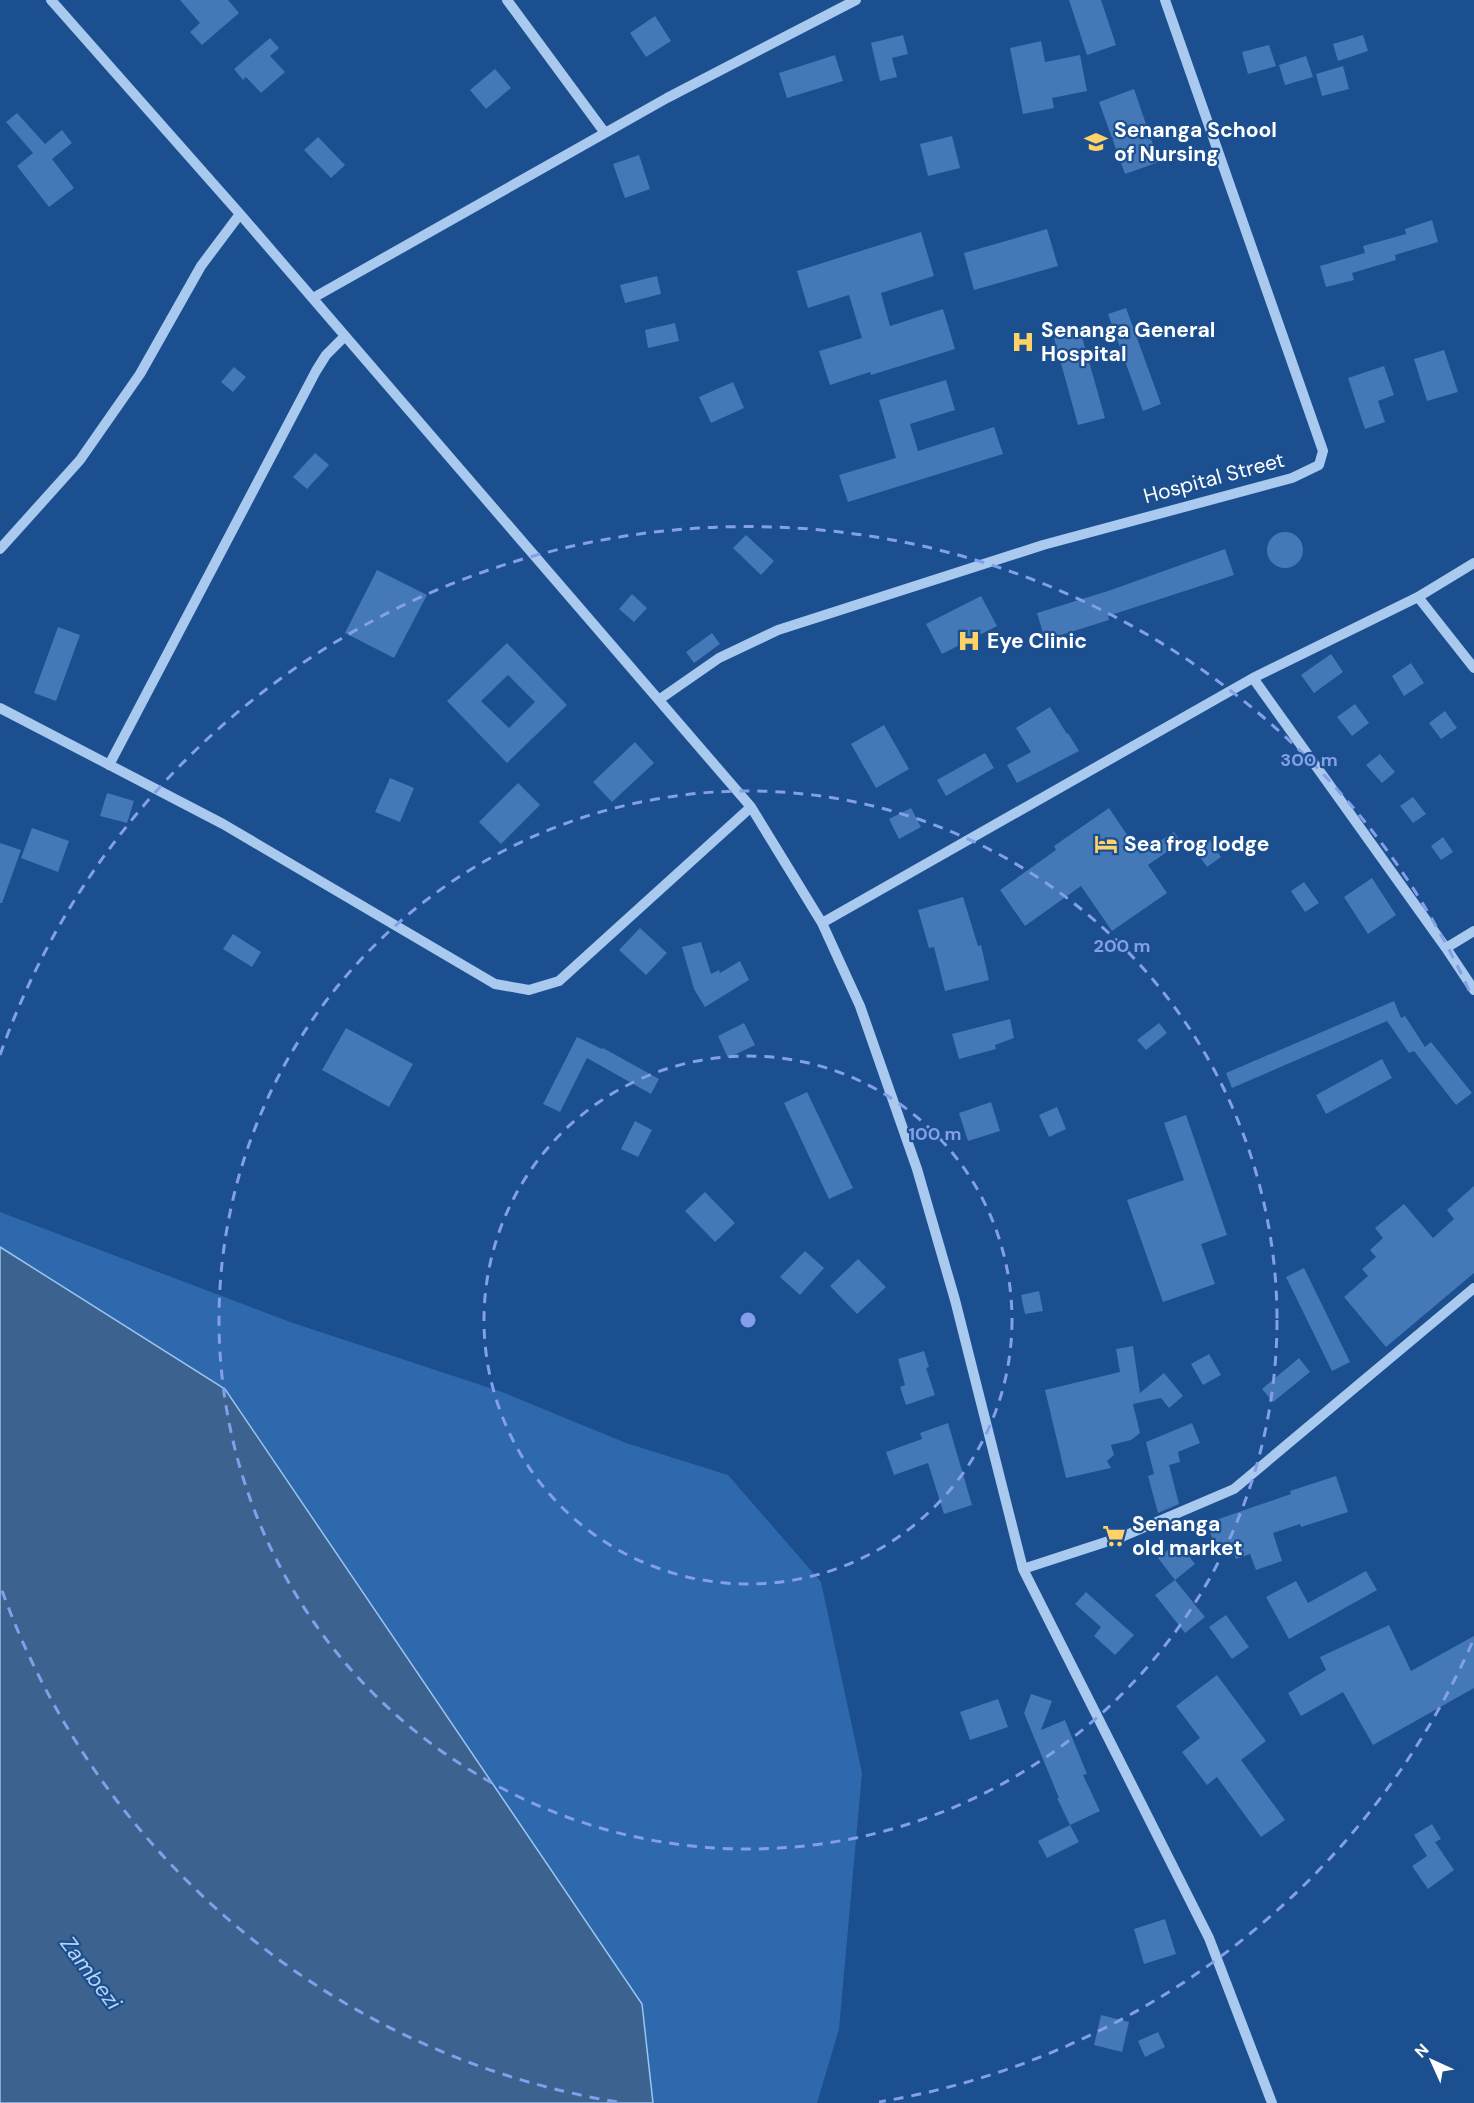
<svg xmlns="http://www.w3.org/2000/svg" width="1474" height="2103" font-family="'DM Sans',sans-serif">
	<style>
		.green { fill: #2e69ad }
		.water { fill: #3c6290; stroke: #9cc4f0; stroke-width: 1.5 }
		.building { fill: #4478b7; fill-rule: evenodd }
		.lines { fill: none; stroke-linecap: round; stroke-linejoin: round }
		.minor { stroke: #a9c9ee; stroke-width: 10 }
		.ring { fill: none; stroke: #839eea; stroke-width: 3; stroke-dasharray: 10 8 }
		.labels { text-anchor: middle; dominant-baseline: central; stroke-width: 4.5; stroke-linejoin: round; paint-order: stroke }
		.poi-label { font-size: 21px; font-weight: bold; fill: #fff; stroke: #1b4f8f; text-anchor: start }
		.street-label { font-size: 21px; fill: #fff; stroke: #1b4f8f }
		.water-label { font-size: 22px; font-style: italic; fill: #b5d3f5; stroke: #1b4f8f }
		.centre { fill: #839eea; stroke: #1b4f8f; stroke-width: 3 }
		.ring-label { font-size: 18px; text-anchor: middle; font-weight: bold; fill: #839eea; stroke: #1b4f8f; stroke-width: 4.5; stroke-linejoin: round; paint-order: stroke }
	</style>
	<rect width="100%" height="100%" fill="#1b4f8f"/>
	<path class="green" d="M0,1212L290,1322L502,1392L626,1443L728,1475L821,1582L862,1773L839,2029L817,2103H653L642,2004L225,1390L0,1247Z"/>
	<path class="water" d="M0,1247L225,1389L642,2004L653,2103H0Z"/>
	<path class="building" d="M180,0H228L239,13L202,45L190,32L200,23Z
		M1069,0H1101L1116,45L1087,55Z
		M655,16L671,41L646,57L630,33Z
		M903,35L908,54L892,58L897,77L880,81L871,43Z
		M1363,35L1368,51L1338,61L1333,44Z
		M270,38L279,48L270,56L285,72L261,93L246,77L243,80L234,69Z
		M1041,41L1045,62L1080,55L1087,91L1052,98L1054,108L1023,114L1010,48Z
		M1269,45L1276,66L1248,74L1242,52Z
		M835,55L843,81L787,98L779,73Z
		M1306,56L1313,77L1285,85L1279,65Z
		M1343,66L1349,89L1322,96L1316,74Z
		M495,69L511,88L486,109L470,90Z
		M1134,89L1159,162L1125,174L1099,102Z
		M17,113L45,144L62,130L72,143L52,159L74,188L49,207L17,166L33,153L6,122Z
		M952,136L960,168L928,176L920,144Z
		M318,137L345,165L331,178L304,150Z
		M639,155L650,189L625,198L613,164Z
		M1432,220L1438,242L1395,255L1396,260L1352,273L1354,280L1326,287L1320,266L1365,253L1363,246L1406,234L1405,229Z
		M1047,229L1058,266L974,290L964,253Z
		M921,232L934,276L881,293L890,326L943,309L955,349L871,375L870,372L830,385L819,351L862,338L849,295L808,308L797,271Z
		M657,276L661,294L625,303L620,285Z
		M1126,308L1161,404L1143,411L1108,314Z
		M675,323L679,341L648,348L645,330Z
		M1080,330L1105,418L1078,425L1054,338Z
		M1444,350L1458,392L1427,401L1414,359Z
		M1384,366L1394,395L1378,401L1385,422L1365,429L1348,378Z
		M234,367L246,377L233,392L221,382Z
		M946,380L955,410L910,424L918,451L994,427L1003,454L848,502L839,475L896,458L879,400Z
		M733,382L744,408L711,423L699,397Z
		M315,453L329,465L307,489L293,477Z
		M1267 550a18 18 0 1 1 36 0a18 18 0 1 1-36 0Z
		M746,535L774,561L761,575L733,548Z
		M1225,549L1234,575L1108,616L1109,620L1045,640L1037,613L1111,590Z
		M377,570L427,595L394,658L345,633Z
		M632,594L647,608L634,622L619,609Z
		M981,596L997,626L942,654L926,624Z
		M58,627L80,635L56,701L34,693Z
		M712,633L720,644L694,663L686,652Z
		M507,643L567,705L507,763L447,701ZM508,675L535,702L509,728L481,701Z
		M1331,654L1343,672L1314,693L1301,675Z
		M1411,663L1424,683L1404,696L1392,676Z
		M1355,704L1369,723L1352,736L1337,717Z
		M1050,707L1067,734L1068,733L1079,751L1017,783L1007,765L1031,752L1016,728Z
		M1445,711L1457,728L1441,739L1429,723Z
		M884,725L909,769L876,788L851,744Z
		M635,742L654,763L612,802L593,782Z
		M985,753L994,768L946,796L937,780Z
		M1380,754L1395,772L1382,783L1366,765Z
		M390,778L414,788L400,822L375,812Z
		M518,783L540,805L501,844L479,822Z
		M107,793L134,801L127,823L100,816Z
		M1413,797L1426,814L1413,823L1400,806Z
		M911,808L921,827L899,839L889,819Z
		M1109,808L1140,854L1174,832L1181,842L1148,865L1167,893L1112,931L1081,886L1025,926L1000,890L1056,850L1054,846Z
		M32,828L69,841L58,872L21,858Z
		M1443,837L1453,852L1441,860L1431,846Z
		M1210,840L1221,857L1207,867L1195,850Z
		M0,843L21,850L2,903H0Z
		M1372,878L1396,915L1368,934L1344,897Z
		M1304,882L1319,903L1305,912L1291,891Z
		M963,897L978,946L981,945L989,980L945,991L934,947L929,948L918,910Z
		M640,928L667,953L646,975L619,950Z
		M233,934L261,952L252,967L223,949Z
		M701,942L711,974L719,970L720,973L740,961L749,980L705,1007L694,989L682,947Z
		M1394,1001L1401,1018L1405,1016L1425,1047L1431,1042L1472,1093L1456,1105L1414,1051L1409,1053L1387,1021L1232,1088L1226,1073Z
		M1010,1019L1014,1038L995,1045L996,1049L959,1059L952,1034Z
		M744,1023L755,1045L728,1058L718,1036Z
		M1159,1023L1167,1033L1146,1050L1137,1040Z
		M346,1028L413,1064L389,1107L322,1070Z
		M577,1037L602,1049L603,1048L659,1079L651,1094L587,1058L560,1112L543,1104Z
		M1382,1059L1392,1078L1326,1114L1316,1095Z
		M807,1092L853,1188L829,1199L784,1103Z
		M991,1102L1000,1131L968,1141L959,1113Z
		M1057,1107L1066,1129L1049,1137L1039,1115Z
		M1186,1115L1227,1235L1201,1244L1215,1284L1163,1302L1127,1200L1184,1180L1164,1123Z
		M635,1121L652,1130L638,1157L621,1149Z
		M1474,1186V1273L1386,1347L1344,1297L1368,1276L1362,1269L1376,1257L1370,1250L1383,1238L1375,1228L1404,1204L1433,1238L1454,1219L1447,1210Z
		M705,1192L735,1223L715,1242L685,1211Z
		M805,1251L824,1268L800,1295L780,1277Z
		M858,1259L886,1287L857,1314L830,1286Z
		M1304,1268L1350,1362L1332,1371L1286,1277Z
		M1039,1291L1043,1311L1025,1314L1021,1295Z
		M1133,1346L1140,1393L1164,1373L1183,1396L1169,1408L1161,1398L1133,1404L1140,1433L1131,1440L1111,1445L1114,1455L1107,1461L1111,1468L1066,1478L1045,1390L1120,1372L1116,1349Z
		M924,1351L929,1367L926,1368L935,1395L906,1405L900,1387L905,1385L898,1359Z
		M1209,1354L1221,1375L1203,1385L1191,1364Z
		M1299,1358L1310,1372L1273,1402L1262,1389Z
		M948,1423L972,1505L944,1514L928,1463L894,1475L886,1452L922,1439L920,1433Z
		M1192,1423L1200,1443L1178,1452L1180,1462L1169,1465L1179,1504L1158,1513L1148,1476L1154,1474L1146,1442Z
		M1336,1476L1348,1512L1301,1527L1300,1524L1273,1533L1282,1561L1256,1570L1250,1554L1236,1559L1232,1549L1222,1552L1218,1542L1214,1544L1207,1523L1291,1494L1290,1491Z
		M1178,1542L1195,1564L1175,1580L1158,1558Z
		M1366,1571L1377,1590L1289,1639L1266,1597L1296,1581L1308,1603Z
		M1175,1580L1205,1617L1185,1633L1155,1595Z
		M1086,1592L1134,1635L1115,1655L1094,1636L1101,1627L1075,1604Z
		M1226,1615L1249,1647L1232,1659L1209,1627Z
		M1389,1625L1411,1671L1474,1636V1688L1373,1745L1343,1692L1301,1716L1288,1693L1326,1670L1320,1657Z
		M1217,1675L1266,1741L1241,1760L1285,1820L1261,1837L1217,1777L1207,1785L1182,1752L1200,1738L1176,1706Z
		M1031,1694L1052,1701L1041,1730L1065,1720L1087,1774L1083,1775L1100,1811L1070,1825L1057,1798H1059L1024,1713Z
		M998,1699L1008,1727L970,1740L960,1712Z
		M1432,1824L1441,1839L1435,1842L1454,1870L1428,1889L1412,1866L1427,1856L1414,1835Z
		M1070,1825L1079,1842L1047,1858L1038,1841Z
		M1165,1919L1176,1954L1144,1964L1134,1929Z
		M1101,2015L1129,2022L1122,2052L1094,2045Z
		M1158,2032L1165,2047L1145,2057L1138,2041Z"/>
	<g class="lines">
		<path class="minor" d="M51,0L240,214L751,807L822,923L860,1006L917,1169L955,1300L1023,1569L1209,1938L1272,2103
			M507,0L605,133
			M313,298L667,98L856,0
			M0,549L80,460L140,374L201,266L240,214
			M1418,597L1474,668
			M1253,678L1446,948L1474,990
			M660,699L719,658L778,630L1043,545L1292,478L1319,465L1323,451L1165,0
			M0,708L223,824L495,984L529,990L559,981L751,807
			M109,765L316,371L326,355L345,336
			M822,923L1253,678L1418,597L1474,563
			M1446,948L1474,931
			M1023,1569L1124,1536L1234,1489L1474,1288"/>
	</g>
	<g class="ring">
		<circle cx="748" cy="1320" r="264"/>
		<circle cx="748" cy="1320" r="529"/>
		<path d="M1472 1643A793 793 0 0 1 879 2102M617 2102A793 793 0 0 1 0 1585M0 1055A793 793 0 0 1 1472 997"/>
	</g>
	<defs>
		<g id="school-bare" transform="scale(1.8)"><path d="M0-5L7-2L0 1L-7-2ZM-4 1L0 2.5L4 1V4Q0 6-4 4Z" fill="#ffd166" stroke="#1b4f8f" stroke-width="2.5" paint-order="stroke"/></g>
		<g id="hospital-bare" transform="scale(1.8)"><path d="M-5-5h3v3.5h4V-5h3V5h-3V1.5h-4V5h-3Z" fill="#ffd166" stroke="#1b4f8f" stroke-width="2.5" paint-order="stroke"/></g>
		<g id="hotel-bare" transform="scale(1.8)"><path d="M-6-4.5h1.5V1H6V5H4.5V3h-9V5H-6ZM-4 0a1.8 1.8 0 1 1 3.6 0ZM.5 0V-2.5h3Q6-2.5 6 0Z" fill="#ffd166" stroke="#1b4f8f" stroke-width="2.5" paint-order="stroke"/></g>
		<g id="supermarket-bare" transform="scale(1.8)"><path d="M-6-5.5h2.5l.6 2H6L4.5 2H-2.5L-4.4-4H-6ZM-1.5 3.2a1.3 1.3 0 1 0 .1 0ZM3 3.2a1.3 1.3 0 1 0 .1 0Z" fill="#ffd166" stroke="#1b4f8f" stroke-width="2.5" paint-order="stroke"/></g>
	</defs>
	<g fill-rule="evenodd">
		<use href="#school-bare" x="1096" y="142"/>
		<use href="#hospital-bare" x="1023" y="342"/>
		<use href="#hospital-bare" x="969" y="641"/>
		<use href="#hotel-bare" x="1106" y="844"/>
		<use href="#supermarket-bare" x="1114" y="1536"/>
	</g>
	<g class="labels">
		<g class="poi-label">
			<text x="1114" y="130">Senanga School<tspan x="1114" dy="24">of Nursing</tspan></text>
			<text x="1041" y="330">Senanga General<tspan x="1041" dy="24">Hospital</tspan></text>
			<text x="987" y="641">Eye Clinic</text>
			<text x="1124" y="844">Sea frog lodge</text>
			<text x="1132" y="1524">Senanga<tspan x="1132" dy="24">old market</tspan></text>
		</g>
		<g class="street-label">
			<text transform="translate(1214 478) rotate(-15)">Hospital Street</text>
		</g>
		<g class="water-label">
			<text transform="translate(91 1973) rotate(53)">Zambezi</text>
		</g>
	</g>
	<circle cx="748" cy="1320" r="9" class="centre"/>
	<g class="ring-label">
		<text x="1309" y="766">300 m</text>
		<text x="1122" y="952">200 m</text>
		<text x="935" y="1140">100 m</text>
	</g>
	<g transform="translate(1432 2061) rotate(315)" stroke="#1b4f8f" stroke-width="4.5" paint-order="stroke">
	<path d="M0-4.5L10 22L0 15L-10 22Z" fill="#ffffff"/>
	<text y="-9" font-size="16" font-weight="bold" text-anchor="middle" fill="#ffffff">N</text>
	</g>
</svg>
